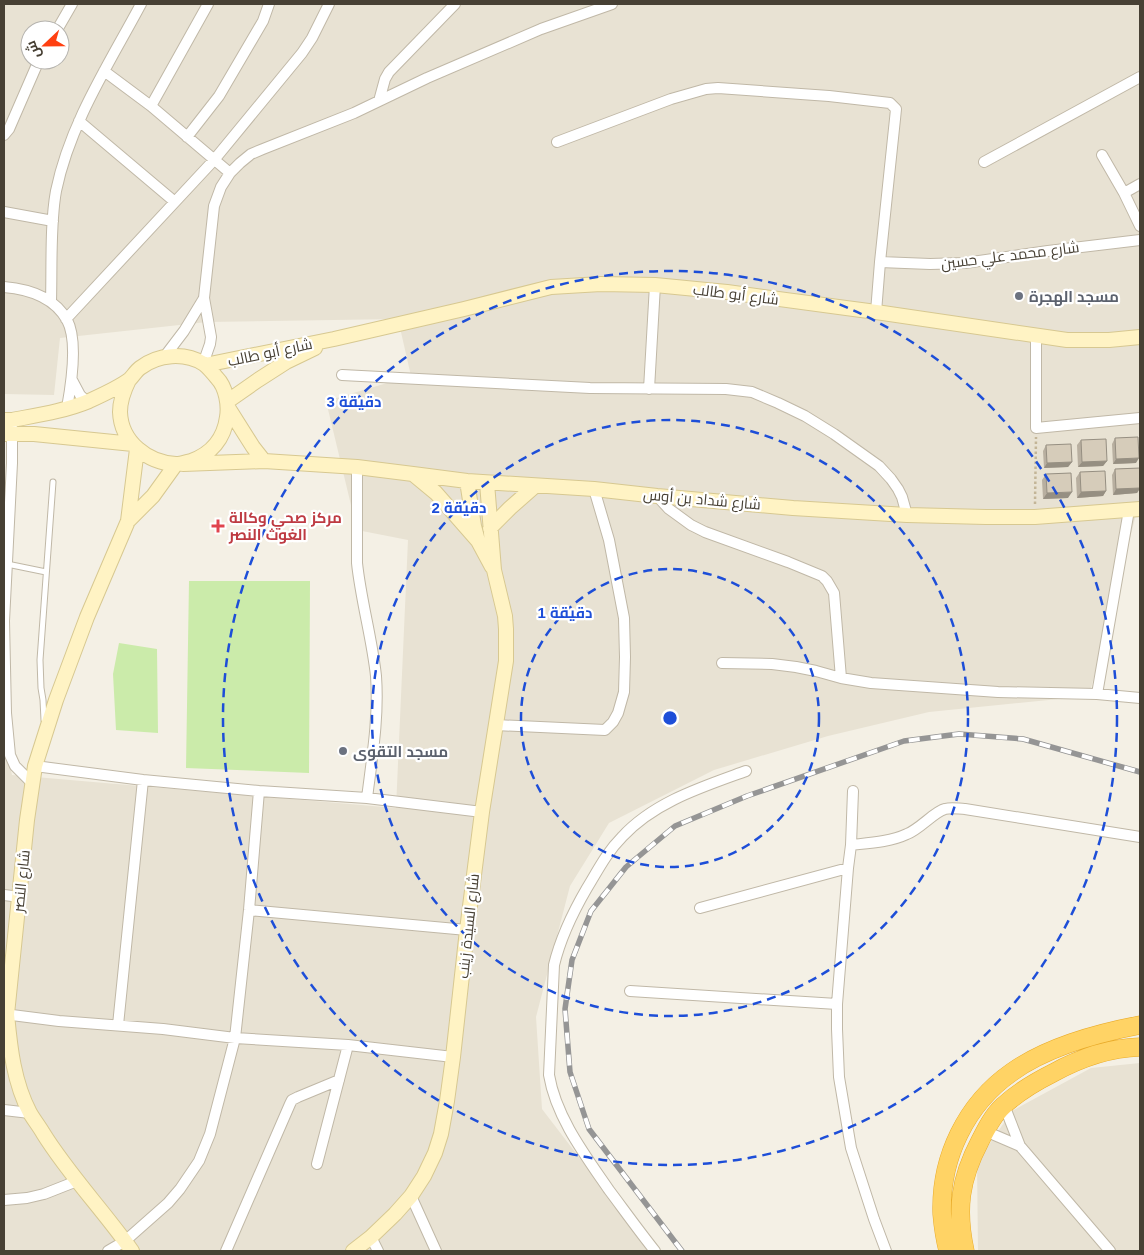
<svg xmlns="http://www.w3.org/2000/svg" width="1144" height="1255" font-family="Helvetica,Cairo,sans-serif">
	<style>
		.residential { fill: #e8e2d3; fill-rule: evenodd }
		.green { fill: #cbebaa }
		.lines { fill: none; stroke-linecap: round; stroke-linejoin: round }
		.lane-casing { stroke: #c0b8a7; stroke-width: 7 }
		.street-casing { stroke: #c0b8a7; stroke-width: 12 }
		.secondary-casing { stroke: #d7c891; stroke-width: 16 }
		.highway-casing { stroke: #e9ab2a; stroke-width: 19 }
		.path { stroke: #c3b597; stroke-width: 2.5; stroke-dasharray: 2.5 2.5; stroke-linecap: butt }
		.lane { stroke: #fff; stroke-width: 5 }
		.street { stroke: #fff; stroke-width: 10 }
		.secondary { stroke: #fff3c4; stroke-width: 14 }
		.highway { stroke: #ffd365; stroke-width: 18 }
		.rail-casing { stroke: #959595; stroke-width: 5.5 }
		.rail { stroke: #fff; stroke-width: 4; stroke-dasharray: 11; stroke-linecap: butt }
		.wall { fill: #b8afa0 }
		.shaded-wall { fill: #968f82 }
		.building { fill: #d6ccba; stroke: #968f82 }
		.ring { fill: none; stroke: #1d4ed8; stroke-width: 2.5; stroke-dasharray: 9 6 }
		.worship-dot { fill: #6b7280; stroke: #fff; stroke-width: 2 }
		.health-dot { fill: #e0444e; stroke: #fff; stroke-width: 2 }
		.labels { text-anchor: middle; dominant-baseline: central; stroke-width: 4.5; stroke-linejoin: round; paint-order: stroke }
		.street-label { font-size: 15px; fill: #474034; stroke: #fff }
		.worship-label { font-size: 15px; font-weight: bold; fill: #5b616d; stroke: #fff; text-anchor: start }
		.health-label { font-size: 15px; font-weight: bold; fill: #be3a42; stroke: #fff; text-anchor: start }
		.centre { fill: #1d4ed8; stroke: #fff; stroke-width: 2.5 }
		.ring-label { font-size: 15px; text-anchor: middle; font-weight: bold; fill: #1d4ed8; stroke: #fff; stroke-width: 4.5; stroke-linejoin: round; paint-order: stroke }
	</style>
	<rect width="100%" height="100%" fill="#f4f0e5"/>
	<path class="residential" d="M4,4H1140V506L1138,507L1089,696L929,712L828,736L714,770L609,823L570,886L536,1017L542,1109L651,1251H4V740L12,775L396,808L408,540L357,530L326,401L411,376L398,319L207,322L60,338L54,395L4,394ZM30,30H60V60H30Z
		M1140,1063V1251H978L977,1162L1012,1111L1091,1068Z"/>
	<path class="green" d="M189,581H310L309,773L186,768Z
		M119,643L157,649L158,733L116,730L113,674Z"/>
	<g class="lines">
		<g class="lane-casing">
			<path id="lane" d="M7,564L46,572
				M44,720L43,700L41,688L40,660L53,482"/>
		</g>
		<g class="street-casing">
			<path id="street" d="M57,30L72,4
				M104,71L151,106L230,173
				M379,101L385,79L389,72L455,4
				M151,106L208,4
				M79,121L175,202
				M4,135L9,129L39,60
				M187,137L219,96L263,21L269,4
				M557,142L671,99L706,89L718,88L829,96L890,103L896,109L895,119L880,262L876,312
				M1102,155L1124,193
				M984,162L1140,77
				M1140,184L1124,193L1140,226
				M4,212L53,221
				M880,262L930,264L965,263L1048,251L1140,240
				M4,287C28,289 54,297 67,320C78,340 71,386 67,408
				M51,301C52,267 50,224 56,191C70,123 109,64 141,4
				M66,319L214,160L302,53L312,38L329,4
				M1036,336V428L1140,418
				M165,356L184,331L204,298
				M203,364L210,344L211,337L204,298L214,206L221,187L230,173L240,163L251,154L263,149L354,113L427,78L541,29L612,4
				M342,375L590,388L726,389L752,392L778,403L805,416L834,434L879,466L891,479L898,489L902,497L907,515
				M72,380L80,395L86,401H89
				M649,389L655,285
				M12,428V463L4,621L6,713L10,755L15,766L32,783
				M357,467V563C361,601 372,638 376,676C379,717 372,758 367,798
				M657,496L669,509L691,525L705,532L788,562L822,576L827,581L834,593L841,678
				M722,663L772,664L796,667L816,671L841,678L871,683L998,692L1097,694L1140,698
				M1097,694L1129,510
				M496,725L605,730L613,722L618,713L624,692L625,657L624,618L609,540L594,489
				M35,766L143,780L259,791L367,798L482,812
				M853,791L851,845L848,868L837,1004V1029L839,1077L851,1148L874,1219L886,1251
				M851,845C869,843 890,842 907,834C920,829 935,811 945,809C952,807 959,809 965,809L1140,837
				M4,895L20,897
				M700,908L848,868
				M249,910L467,930
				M630,991L837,1004
				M4,1014L59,1021L163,1029L235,1038L348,1045L453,1057
				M118,1025L143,780
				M1004,1105L1020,1146L1110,1251
				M4,1110L30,1113
				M985,1131L1020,1146
				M317,1164L348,1045
				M411,1196L436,1251
				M4,1200L27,1198L44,1194L77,1181
				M371,1237L378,1251
				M108,1251L125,1241L168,1203L180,1189L199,1161L210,1134L235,1038L249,910L259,791
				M226,1251L290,1104L292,1100L298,1097L339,1080
				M655,1251C639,1231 624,1210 609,1190C585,1155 556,1117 549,1075L554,965C561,936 573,912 587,888C598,870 607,852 622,837C654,802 702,787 746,771"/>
		</g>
		<g class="secondary-casing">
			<path id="secondary" d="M205,365L334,339L464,309L551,287L601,284L655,285L727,292L876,312L1067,340H1109L1140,337
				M228,401L258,380L286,362L315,348
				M229,409L253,447L264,461
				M4,420H12C38,415 65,411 89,401C100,396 121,386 130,379C133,376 136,371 140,368C158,354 185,352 204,364C209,368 213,373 217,378C226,387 229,405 227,417C224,439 211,454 191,461C186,462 181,464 176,464C148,463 121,442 120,412C120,400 124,390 129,380
				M4,434H34L133,444
				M183,464L264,461L357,467L413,474L467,481L594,489L657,496L793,508L907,515L986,517H1035L1140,509
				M413,474L436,493L478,541
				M467,481L474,526L478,541L492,567
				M128,521L153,496L176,464
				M490,528L510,508L535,486
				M132,1251C104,1211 69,1175 43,1133C39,1126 34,1120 30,1113C14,1083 10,1048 7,1014L27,820L35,766L56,700L87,617L128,521L137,449
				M353,1251L371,1237L395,1214L411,1196L424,1176L435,1153L441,1134L447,1101L453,1057L467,930L482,812L506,661V629L505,616L494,570L487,483"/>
		</g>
		<g class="highway-casing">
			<path id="highway" d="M948,1251C945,1239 943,1226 942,1214C940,1158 966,1104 1012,1072C1047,1047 1098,1033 1140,1025
				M965,1251C956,1209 960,1179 980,1141C986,1129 993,1115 1003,1106C1016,1094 1037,1081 1053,1073C1080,1058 1109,1048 1140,1047"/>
		</g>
		<path class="path" d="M1035,504L1036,437"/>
		<use href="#lane" class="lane"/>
		<use href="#street" class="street"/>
		<use href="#secondary" class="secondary"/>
		<use href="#highway" class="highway"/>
		<g class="rail-casing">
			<path id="rail" d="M682,1251L589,1129L570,1072L565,1009L572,960L591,911L626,867L675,826L747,796L904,741L959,734L1023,739L1140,772"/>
		</g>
		<use href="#rail" class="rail"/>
	</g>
	<path class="wall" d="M1115,438L1136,463L1113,464L1112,444Z
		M1081,440L1107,461L1103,466L1078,467L1077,445Z
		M1046,445L1072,462L1068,467L1044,468L1043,451Z
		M1140,468V489L1137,493L1113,495L1112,475L1115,469Z
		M1080,472L1106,491L1103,496L1077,498L1076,478Z
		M1046,474L1068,498L1043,499L1042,480Z"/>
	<path class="shaded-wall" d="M1139,458L1136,463L1113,464L1116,459Z
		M1107,461L1103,466L1078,467L1082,462Z
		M1072,462L1068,467L1044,468L1047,463Z
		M1140,488L1137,493L1113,495L1116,489Z
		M1106,491L1103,496L1077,498L1081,492Z
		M1072,492L1068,498L1043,499L1047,493Z"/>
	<path class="building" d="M1138,437L1139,458L1116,459L1115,438Z
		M1106,439L1107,461L1082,462L1081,440Z
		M1071,444L1072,462L1047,463L1046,445Z
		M1140,468V488L1116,489L1115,469Z
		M1105,471L1106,491L1081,492L1080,472Z
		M1071,473L1072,492L1047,493L1046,474Z"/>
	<g class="ring">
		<circle cx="670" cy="718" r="149"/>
		<circle cx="670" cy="718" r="298"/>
		<circle cx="670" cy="718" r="447"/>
	</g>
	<g class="worship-dot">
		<circle cx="1019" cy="296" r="5"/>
		<circle cx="343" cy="751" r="5"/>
	</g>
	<path class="health-dot" d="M215.5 518.5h5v5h5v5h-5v5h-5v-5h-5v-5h5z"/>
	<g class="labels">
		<g class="street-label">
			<text transform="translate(1010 255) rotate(-7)">شارع محمد علي حسين</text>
			<text transform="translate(736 294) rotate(7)">شارع أبو طالب</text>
			<text transform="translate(270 352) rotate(-12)">شارع أبو طالب</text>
			<text transform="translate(702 499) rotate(5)">شارع شداد بن أوس</text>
			<text transform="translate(21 881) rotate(-84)">شارع النصر</text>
			<text transform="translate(468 926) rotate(-84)">شارع السيدة زينب</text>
		</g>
		<g class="worship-label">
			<text x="1029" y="296">مسجد الهجرة</text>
			<text x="353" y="751">مسجد التقوى</text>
		</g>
		<g class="health-label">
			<text x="229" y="517">مركز صحي وكالة<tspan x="229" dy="17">الغوث النصر</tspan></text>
		</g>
	</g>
	<circle cx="670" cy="718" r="8" class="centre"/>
	<g class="ring-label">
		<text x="354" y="407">3 دقيقة</text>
		<text x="459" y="513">2 دقيقة</text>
		<text x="565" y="618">1 دقيقة</text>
	</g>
	<rect width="1144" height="1255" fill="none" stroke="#474034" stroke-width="10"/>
	<g transform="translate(45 45) rotate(248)"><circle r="24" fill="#ffffff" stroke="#b5b3ae"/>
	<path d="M0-4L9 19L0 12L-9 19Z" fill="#ff4011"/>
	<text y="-8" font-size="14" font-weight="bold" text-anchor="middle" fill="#474034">ش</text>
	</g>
</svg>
